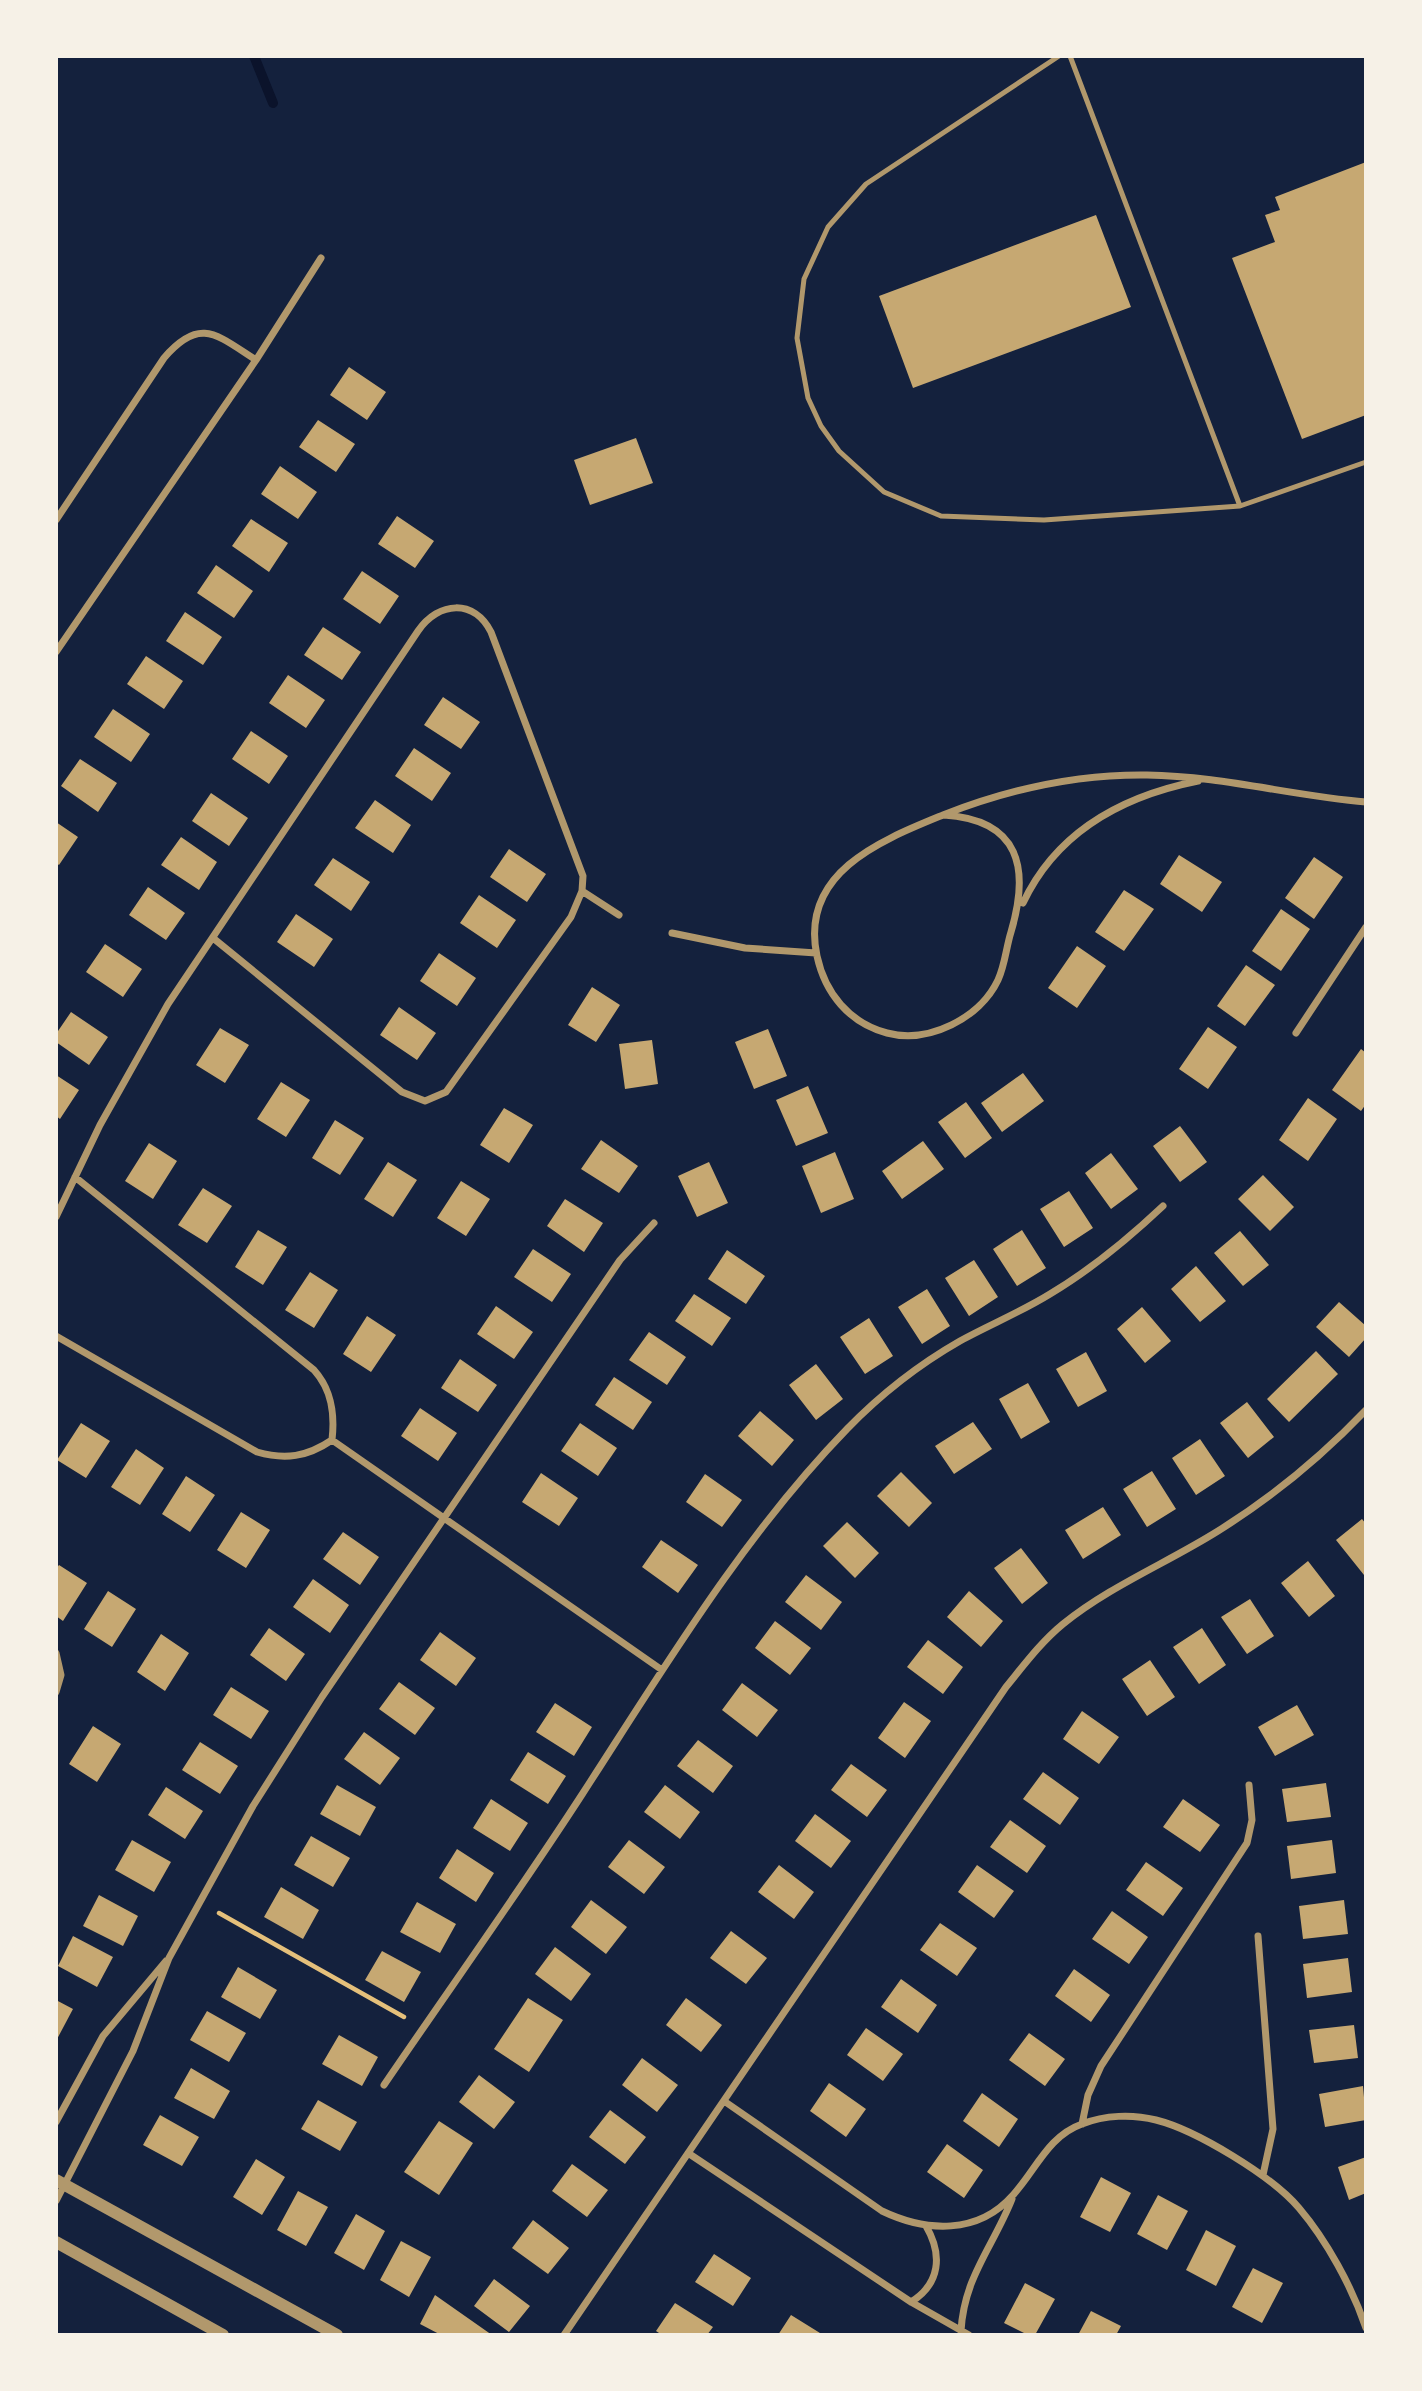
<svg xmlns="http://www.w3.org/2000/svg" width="1422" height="2391" font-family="'Alegreya Sans',sans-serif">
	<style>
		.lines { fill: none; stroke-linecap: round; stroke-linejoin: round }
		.stream { stroke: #0b132b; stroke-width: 10 }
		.building { fill: #c6a872 }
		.path { stroke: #e5c07b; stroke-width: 4.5 }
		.service { stroke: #b1986c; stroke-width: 5 }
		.minor { stroke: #b1986c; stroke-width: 7 }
		.tertiary { stroke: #b1986c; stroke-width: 12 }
	</style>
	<rect width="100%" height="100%" fill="#14213d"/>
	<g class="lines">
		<path class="stream" d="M254,56L273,103"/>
	</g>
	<path class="building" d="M1366,162V415L1302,439L1232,258L1275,242L1265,215L1280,210L1275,197Z
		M1096,215L1131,307L913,388L879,296Z
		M349,367L386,392L367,420L330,395Z
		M318,420L355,444L336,472L299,447Z
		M636,438L653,483L590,505L574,460Z
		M280,466L317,492L298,519L261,494Z
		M397,516L434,541L415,568L378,544Z
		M251,519L288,543L269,572L232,546Z
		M216,565L253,591L234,618L197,593Z
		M362,571L399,596L380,624L343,599Z
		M185,612L222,637L203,665L166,641Z
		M323,627L361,652L342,680L304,655Z
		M146,656L183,681L164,709L127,684Z
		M288,675L325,700L306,728L269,703Z
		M443,697L480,722L461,749L424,725Z
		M113,709L150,734L131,762L94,737Z
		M251,731L288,756L269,784L232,759Z
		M414,748L451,773L432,801L395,776Z
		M80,759L117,783L98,812L61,786Z
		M211,793L248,818L229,846L192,821Z
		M375,800L411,825L393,853L355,828Z
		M56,822L78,837L59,865L56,863Z
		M181,837L217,862L199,890L161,865Z
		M509,849L546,874L527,902L490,877Z
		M1179,855L1222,882L1202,912L1160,884Z
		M1314,857L1343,877L1314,919L1285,898Z
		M333,858L370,882L351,911L314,885Z
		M148,887L185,913L166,940L129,915Z
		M1124,890L1154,909L1124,951L1095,932Z
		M479,895L516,920L497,948L460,923Z
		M1281,909L1310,929L1281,971L1252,951Z
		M296,914L333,939L314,967L277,942Z
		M105,944L142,969L123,997L86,972Z
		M1077,946L1106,966L1077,1008L1048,988Z
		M439,953L476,978L457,1006L420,981Z
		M1246,965L1275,985L1245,1026L1217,1006Z
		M592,987L620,1005L596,1042L568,1025Z
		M399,1007L436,1033L417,1060L380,1035Z
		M71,1012L108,1037L89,1065L56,1042V1034Z
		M1208,1027L1237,1047L1208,1089L1179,1069Z
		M220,1028L249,1045L225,1083L196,1065Z
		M768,1029L787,1076L754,1089L735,1042Z
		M652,1040L658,1084L625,1089L619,1044Z
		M1361,1049L1366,1053V1104L1361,1111L1332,1090Z
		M1023,1073L1044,1101L1002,1132L981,1103Z
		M56,1075L79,1090L60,1119L56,1116Z
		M281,1082L310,1100L286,1137L257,1119Z
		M808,1086L828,1133L796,1146L776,1100Z
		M1308,1098L1337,1119L1308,1161L1279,1140Z
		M966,1102L992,1138L965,1158L938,1122Z
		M504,1108L533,1125L509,1163L480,1145Z
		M335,1120L364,1138L340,1175L312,1158Z
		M1180,1126L1207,1162L1180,1182L1153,1146Z
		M601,1140L638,1166L619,1193L581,1169Z
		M923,1141L944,1169L902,1199L882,1171Z
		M149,1143L177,1161L153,1199L125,1181Z
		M835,1152L854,1199L821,1213L802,1166Z
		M1111,1153L1138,1189L1111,1209L1085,1173Z
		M388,1162L417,1180L393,1217L364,1199Z
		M709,1162L728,1203L697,1217L678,1176Z
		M1263,1175L1294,1207L1270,1231L1238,1199Z
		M461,1181L490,1199L466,1236L437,1218Z
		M203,1188L232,1206L207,1243L178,1225Z
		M1069,1191L1093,1228L1064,1247L1040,1209Z
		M565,1199L603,1223L584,1252L547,1226Z
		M258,1230L287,1247L263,1285L235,1267Z
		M1022,1230L1046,1268L1017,1286L993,1249Z
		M1240,1231L1269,1265L1243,1286L1214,1253Z
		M533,1249L571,1274L552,1302L514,1277Z
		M727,1250L765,1276L746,1304L708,1279Z
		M974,1260L998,1297L969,1316L945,1278Z
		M1196,1266L1226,1301L1200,1322L1171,1289Z
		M310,1272L338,1290L314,1328L285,1310Z
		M927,1289L950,1326L922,1344L898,1307Z
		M694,1294L731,1318L712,1346L675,1321Z
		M1339,1302L1366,1326V1338L1349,1357L1316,1327Z
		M496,1306L533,1332L514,1359L477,1334Z
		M1142,1307L1171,1341L1145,1363L1117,1329Z
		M367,1316L396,1335L371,1372L343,1354Z
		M869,1318L893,1356L865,1374L840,1337Z
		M649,1332L686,1357L667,1385L629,1360Z
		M1316,1351L1338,1374L1289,1422L1267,1399Z
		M1086,1352L1107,1391L1078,1407L1056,1369Z
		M460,1359L497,1385L478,1412L441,1388Z
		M816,1364L843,1399L816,1420L789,1385Z
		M614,1377L652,1402L633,1430L595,1405Z
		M1028,1383L1050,1422L1021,1439L999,1399Z
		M1247,1402L1274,1437L1248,1458L1220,1423Z
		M420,1408L457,1433L438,1461L401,1436Z
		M760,1411L794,1440L772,1466L738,1436Z
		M973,1422L992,1449L954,1474L935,1446Z
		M81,1423L110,1441L86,1478L57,1460Z
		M580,1423L617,1448L598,1476L561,1451Z
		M1200,1439L1225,1476L1196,1495L1172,1458Z
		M136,1449L164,1468L140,1505L111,1487Z
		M1152,1471L1176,1509L1147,1527L1123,1489Z
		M901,1472L932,1503L909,1527L877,1496Z
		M541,1473L578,1498L559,1526L522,1502Z
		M705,1474L742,1500L722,1527L686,1502Z
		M186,1476L215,1495L190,1532L162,1514Z
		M1103,1507L1121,1535L1083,1559L1065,1530Z
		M241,1512L270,1530L246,1568L217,1550Z
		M1362,1519L1366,1524L1364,1575L1336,1540Z
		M847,1522L879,1553L855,1578L823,1546Z
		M343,1532L379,1557L360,1585L323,1559Z
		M661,1540L698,1565L678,1593L642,1567Z
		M1021,1548L1048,1583L1022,1604L994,1568Z
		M1308,1561L1335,1596L1309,1617L1281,1583Z
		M59,1565L87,1583L63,1621L56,1616V1569Z
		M806,1575L842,1602L821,1630L785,1602Z
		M313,1579L349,1605L330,1633L293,1607Z
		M108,1591L136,1609L112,1647L84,1629Z
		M969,1591L1003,1621L981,1647L947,1617Z
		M1250,1599L1274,1636L1247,1654L1221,1617Z
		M775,1621L811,1648L790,1675L755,1648Z
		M269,1628L305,1654L286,1681L250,1655Z
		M1202,1628L1226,1665L1199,1684L1173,1647Z
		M440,1632L476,1658L456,1686L420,1660Z
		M161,1634L189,1653L165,1691L137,1672Z
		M928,1640L963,1667L943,1694L907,1667Z
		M1150,1660L1175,1697L1147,1716L1122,1679Z
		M399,1682L435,1708L415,1735L379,1709Z
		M742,1683L778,1710L757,1737L722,1710Z
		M231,1687L269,1711L251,1739L213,1715Z
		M904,1702L931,1721L905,1758L878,1738Z
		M555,1703L592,1727L574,1756L536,1732Z
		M1297,1705L1314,1735L1275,1756L1258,1727Z
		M1082,1711L1119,1737L1099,1764L1063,1739Z
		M93,1726L121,1744L97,1782L69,1764Z
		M364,1732L400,1758L380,1785L344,1759Z
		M698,1740L733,1766L713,1793L677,1766Z
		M200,1742L238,1766L220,1794L182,1770Z
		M528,1752L566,1776L548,1804L510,1780Z
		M851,1764L887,1790L867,1817L831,1790Z
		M1043,1772L1079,1798L1060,1825L1023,1799Z
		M1326,1783L1331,1817L1287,1822L1282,1789Z
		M337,1785L376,1807L360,1836L320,1814Z
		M665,1785L700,1812L680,1839L644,1812Z
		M166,1787L203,1811L185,1839L148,1815Z
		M491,1799L528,1823L510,1851L473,1828Z
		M1183,1799L1220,1825L1200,1852L1163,1827Z
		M815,1814L851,1841L831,1868L795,1841Z
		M1010,1820L1046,1846L1027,1873L990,1847Z
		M311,1836L350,1858L333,1887L294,1865Z
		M132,1840L171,1862L154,1892L115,1870Z
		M629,1840L665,1867L644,1894L608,1867Z
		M1332,1840L1336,1873L1291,1879L1287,1846Z
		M457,1849L494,1873L476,1902L439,1878Z
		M1146,1862L1183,1888L1163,1916L1126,1890Z
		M779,1865L814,1892L794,1919L758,1892Z
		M977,1865L1014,1891L994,1918L958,1892Z
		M281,1887L319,1910L303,1939L264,1917Z
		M99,1895L138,1916L123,1946L83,1926Z
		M591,1900L627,1927L606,1954L571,1927Z
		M1344,1900L1348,1934L1303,1939L1299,1906Z
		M417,1902L456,1924L440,1953L400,1932Z
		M1112,1911L1148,1937L1129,1964L1092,1939Z
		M940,1923L977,1948L957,1976L920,1950Z
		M731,1931L767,1958L746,1984L710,1958Z
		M73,1936L113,1957L97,1987L58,1966Z
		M555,1947L591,1974L571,2001L535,1974Z
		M382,1951L421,1972L404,2002L365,1980Z
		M1348,1958L1352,1992L1307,1998L1303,1964Z
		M238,1967L277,1990L260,2019L221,1997Z
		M1074,1969L1110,1995L1091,2022L1055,1996Z
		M901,1979L937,2005L918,2033L881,2007Z
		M528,1998L563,2020L529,2072L494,2049Z
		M686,1998L722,2025L701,2052L666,2025Z
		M56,2000L73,2009L56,2041Z
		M207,2011L246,2033L229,2062L190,2040Z
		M1354,2025L1358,2058L1314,2063L1309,2030Z
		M866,2028L903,2054L883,2081L847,2055Z
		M1029,2033L1065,2059L1045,2086L1009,2060Z
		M339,2035L378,2057L362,2086L322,2064Z
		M642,2058L678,2085L657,2112L622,2085Z
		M191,2068L230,2091L214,2119L174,2098Z
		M479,2075L515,2102L494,2129L459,2102Z
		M829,2083L866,2109L846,2137L810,2111Z
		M1363,2086L1366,2120L1325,2127L1319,2094Z
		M982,2093L1018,2119L999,2147L963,2121Z
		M318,2100L357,2122L340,2151L301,2129Z
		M610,2110L646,2137L625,2164L589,2137Z
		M160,2115L199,2137L182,2166L143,2145Z
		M439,2121L473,2143L439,2195L404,2172Z
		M947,2144L983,2170L964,2198L927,2172Z
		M1366,2157V2193L1349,2200L1338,2167Z
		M256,2159L285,2177L262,2215L233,2197Z
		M572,2164L608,2190L587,2217L552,2191Z
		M1101,2177L1131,2193L1110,2232L1080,2217Z
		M298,2191L328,2207L306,2246L277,2230Z
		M1158,2195L1188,2211L1167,2250L1137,2234Z
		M356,2214L385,2231L364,2270L334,2253Z
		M533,2220L569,2248L548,2274L512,2248Z
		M1206,2230L1236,2246L1216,2286L1186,2270Z
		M401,2241L431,2257L409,2297L380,2280Z
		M714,2254L751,2278L733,2306L695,2282Z
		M1253,2268L1283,2283L1262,2323L1232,2307Z
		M494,2279L530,2306L509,2332L474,2306Z
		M1025,2283L1055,2299L1035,2335H1028L1004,2323Z
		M435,2295L492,2335H441L420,2324Z
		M675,2303L713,2327L707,2335H662L656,2331Z
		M1091,2311L1121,2326L1116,2335H1078Z
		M791,2315L820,2333L819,2335H778Z"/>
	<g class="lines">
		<path class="path" d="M219,1913L404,2017"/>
		<path class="service" d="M1059,56L866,184L828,227L804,279L797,338L808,398L821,426L839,451L884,492L941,516L1044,520L1240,506L1366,462
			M1070,56L1240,506"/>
		<path class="minor" d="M56,520L164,358C200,316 217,335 256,360
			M56,652L256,360L321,258
			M944,815C1020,820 1030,868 1011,932C1006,948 1005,965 998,980C980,1018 929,1044 887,1033C849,1023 825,993 817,956C799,872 882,840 943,815C1009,789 1076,774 1147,775C1221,776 1293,796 1366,802
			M582,891L619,915
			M1023,903C1057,831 1123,796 1198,781
			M672,933L745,948L816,953
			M1296,1033L1366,927
			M56,1217L100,1125L168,1004L418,631C439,601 474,599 491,632L583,876L582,891L571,917L446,1092L425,1101L402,1092L213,938
			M56,1336L257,1452C285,1460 307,1457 332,1440C335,1414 332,1390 314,1370L75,1177
			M332,1440L662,1670
			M56,1653L61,1675L56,1692
			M1258,1936L1273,2129L1263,2175
			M384,2085C450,1988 519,1892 583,1793C664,1668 743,1536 847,1429C880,1395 918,1365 960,1341C989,1325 1021,1312 1050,1294C1092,1269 1128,1239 1163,1206
			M724,2101L882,2211C926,2232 978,2235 1013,2195C1036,2170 1048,2136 1082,2124C1105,2115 1132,2114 1156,2120C1196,2130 1272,2176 1299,2208C1327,2241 1352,2287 1366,2328
			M56,2122L103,2036L166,1961
			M1082,2124L1088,2095L1101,2066L1247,1843L1252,1820L1249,1785
			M688,2153L911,2302L969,2335
			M56,2201L133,2051L169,1958L253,1806L322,1697L620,1260L654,1223
			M911,2302C940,2284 943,2255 926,2226
			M961,2331C964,2277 993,2247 1012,2199
			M564,2335L1006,1687C1024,1665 1041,1642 1063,1624C1110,1586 1167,1563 1218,1531C1271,1498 1323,1455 1366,1410"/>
		<path class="tertiary" d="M56,2180L337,2335
			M56,2242L223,2335"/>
	</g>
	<rect width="1422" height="2391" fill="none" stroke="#f6f1e7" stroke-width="116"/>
</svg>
